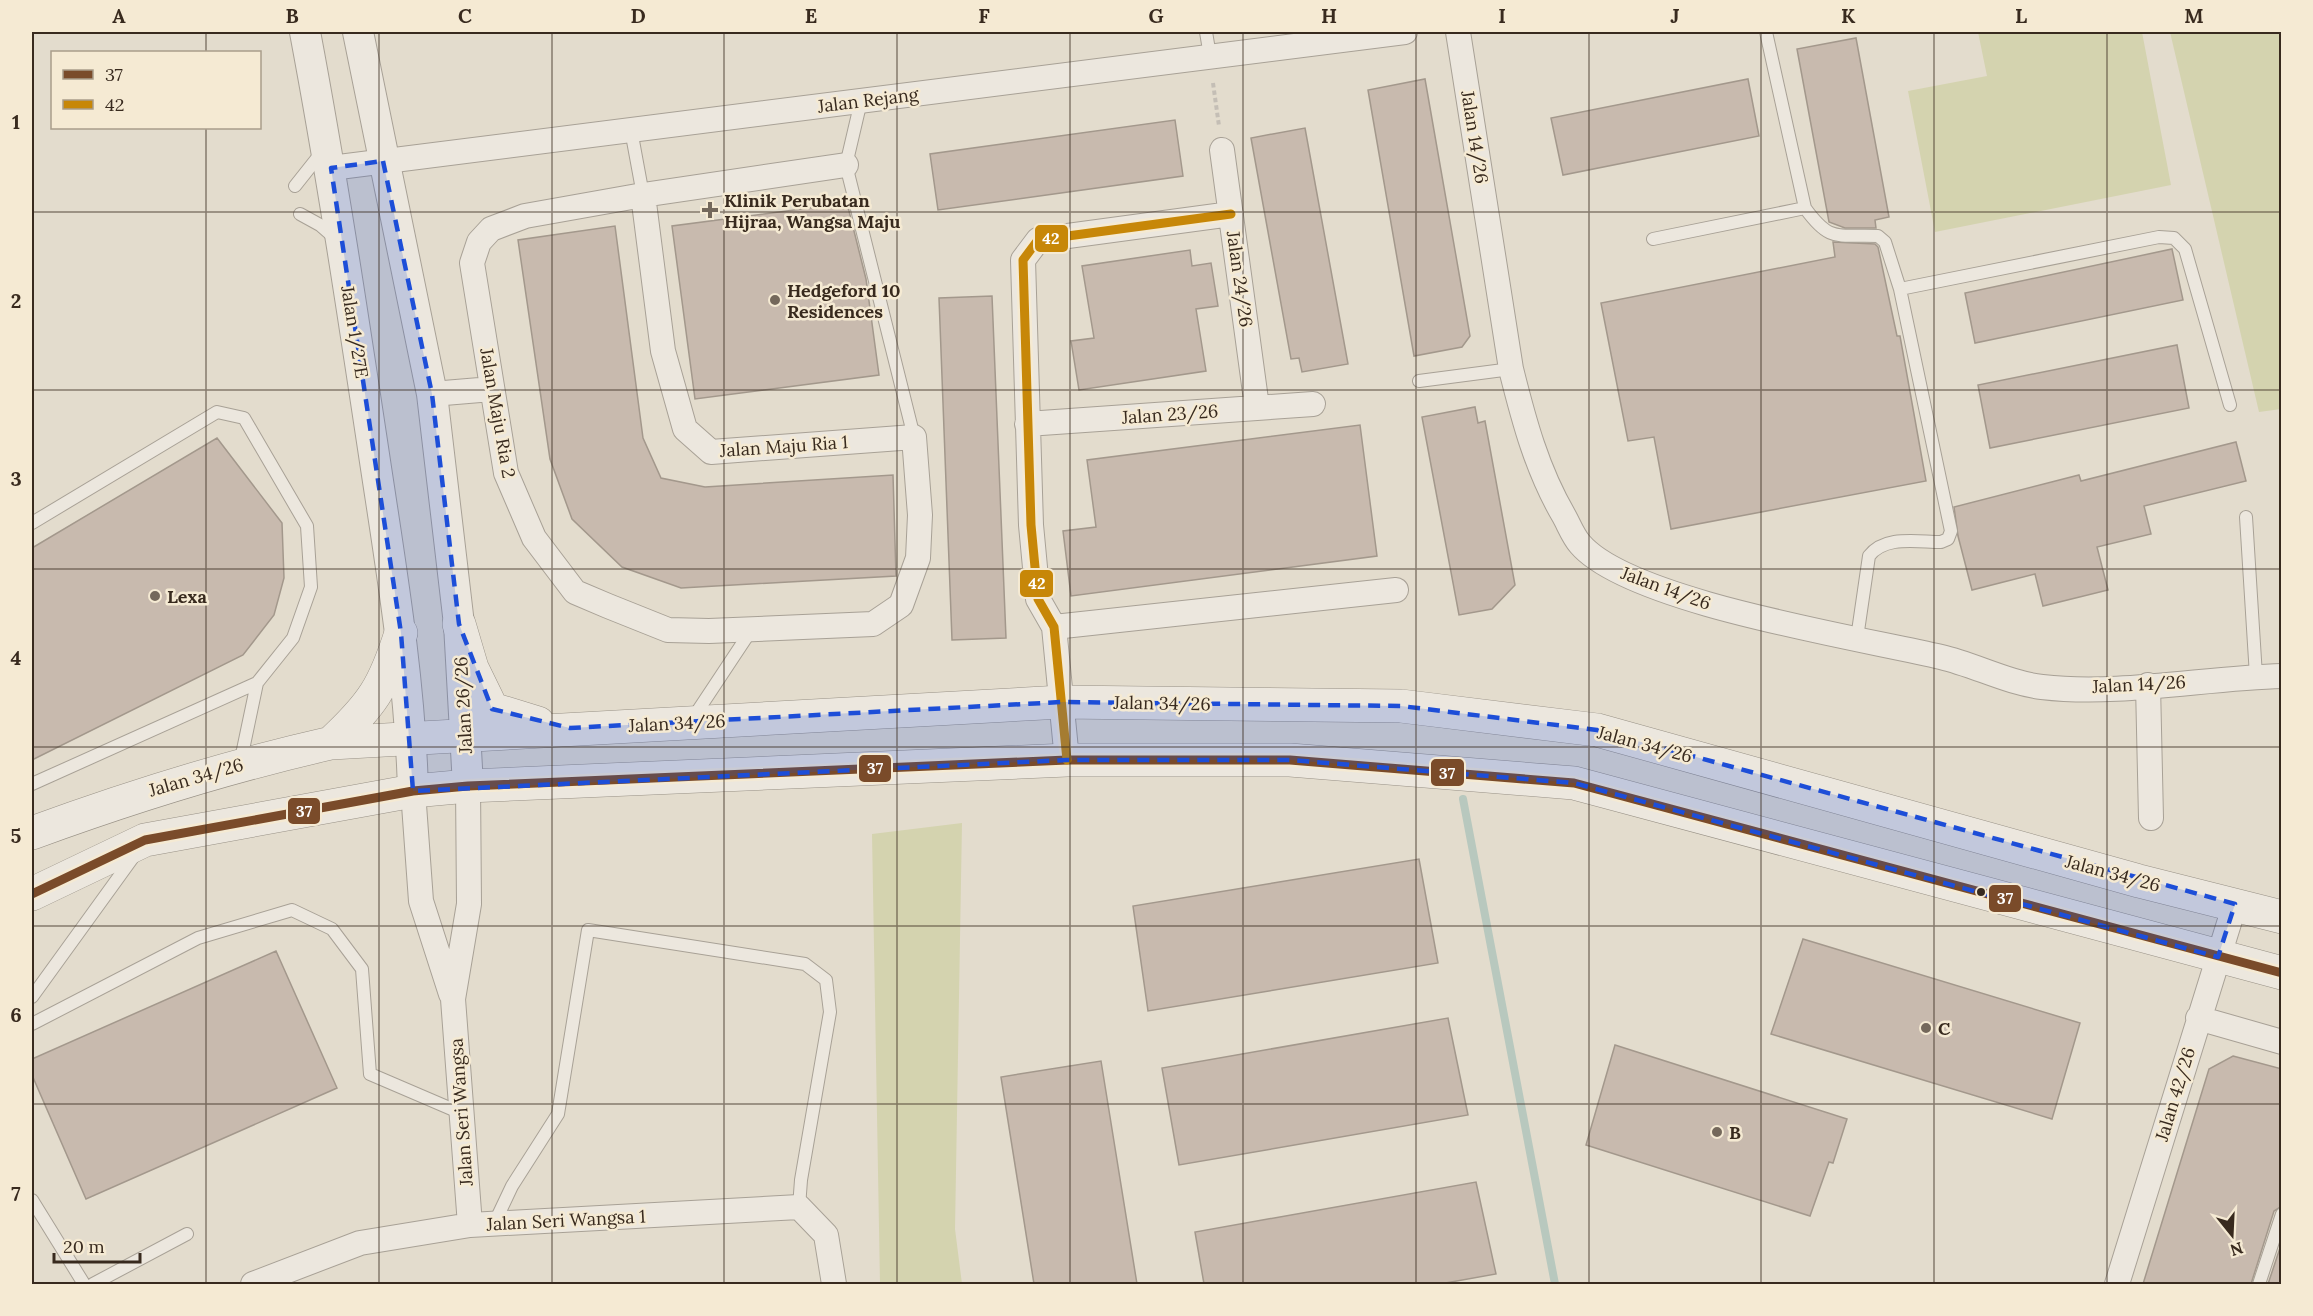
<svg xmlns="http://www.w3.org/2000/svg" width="2313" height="1316" font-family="Lora,serif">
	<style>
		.green { fill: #d4d3af }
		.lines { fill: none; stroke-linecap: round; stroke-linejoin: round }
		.stream { stroke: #b8c8be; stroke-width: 8 }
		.building { fill: #c8baae; stroke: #a3988c; stroke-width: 1.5 }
		.service-casing { stroke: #a8a196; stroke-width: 14 }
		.minor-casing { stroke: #a8a196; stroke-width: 26 }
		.tertiary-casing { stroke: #a8a196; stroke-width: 32 }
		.secondary-casing { stroke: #989186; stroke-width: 34 }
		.path { stroke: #c4beb5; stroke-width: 4; stroke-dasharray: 4.5 3; stroke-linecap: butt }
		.service { stroke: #ece7de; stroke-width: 12 }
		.minor { stroke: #ece7de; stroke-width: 24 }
		.tertiary { stroke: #ece7de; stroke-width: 30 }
		.secondary { stroke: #ece7de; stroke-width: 33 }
		.bus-1-casing { stroke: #f5ead3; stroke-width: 14 }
		.bus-2-casing { stroke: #f5ead3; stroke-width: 14 }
		.bus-1 { stroke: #7a4b2a; stroke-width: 9 }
		.bus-2 { stroke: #c78708; stroke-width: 9 }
		.marked { fill: #1d4ed8; fill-opacity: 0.2; stroke: #1d4ed8; stroke-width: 4.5; stroke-dasharray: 12 8; stroke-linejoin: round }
		.grid { fill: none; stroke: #382a1e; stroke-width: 1.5; stroke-opacity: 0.55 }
		.poi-dot { fill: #74685b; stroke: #f5ead3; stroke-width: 2 }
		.bus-dot { fill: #382a1e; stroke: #f5ead3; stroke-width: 2 }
		.labels { text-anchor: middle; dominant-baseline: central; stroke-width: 5; stroke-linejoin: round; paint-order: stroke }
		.street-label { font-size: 18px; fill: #382a1e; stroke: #f5ead3 }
		.poi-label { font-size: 18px; font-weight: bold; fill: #382a1e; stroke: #f5ead3; text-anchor: start }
		.line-badge { stroke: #f5ead3; stroke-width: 2 }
		.badge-label { font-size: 16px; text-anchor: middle; font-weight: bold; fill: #fff }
		.neatline { fill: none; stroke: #382a1e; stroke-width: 2 }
		.grid-label { font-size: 20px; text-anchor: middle; font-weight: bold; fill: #382a1e }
	</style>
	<rect width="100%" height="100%" fill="#e3dccd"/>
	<path class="green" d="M1978,32H2142L2171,185L1935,232L1908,91L1987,76Z
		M2170,32H2281V409L2259,412Z
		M962,823L955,1229L962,1284H880L872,834Z"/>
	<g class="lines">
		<path class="stream" d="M1463,799L1555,1284"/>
	</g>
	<path class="building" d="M1856,38L1889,217L1875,220L1876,228H1845L1829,222L1797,49Z
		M1425,79L1470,336L1462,347L1414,356L1368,90Z
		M1748,79L1759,136L1563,175L1551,118Z
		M1175,120L1183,176L938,210L930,154Z
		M1305,128L1348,364L1302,372L1299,358L1291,359L1251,138Z
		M847,203L866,279L879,375L695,399L672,226Z
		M615,226L643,438L661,478L705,487L893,475L896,576L681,588L622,567L572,519L550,459L518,240Z
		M1833,242L1875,244L1878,247L1897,336H1900L1926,481L1671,529L1654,437L1628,441L1601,303L1835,257Z
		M2172,249L2183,300L1975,343L1965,293Z
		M1190,250L1192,266L1211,263L1218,306L1196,309L1206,371L1079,390L1071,341L1094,338L1082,266Z
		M992,296L1006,638L952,640L939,298Z
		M2177,345L2189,408L1990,448L1978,385Z
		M1475,407L1478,423L1485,421L1515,585L1492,609L1459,615L1422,417Z
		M1360,425L1377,556L1071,596L1063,531L1096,527L1087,460Z
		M217,438L282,523L284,578L274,615L243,655L32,760V548Z
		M2236,442L2246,481L2144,506L2151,534L2097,547L2108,590L2043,606L2035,574L1972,590L1958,536L1954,507L2079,475L2081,481Z
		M1419,859L1438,963L1148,1011L1133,906Z
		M1803,939L2080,1023L2052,1119L1771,1034Z
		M276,951L337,1088L86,1199L32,1075V1059Z
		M1448,1018L1468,1115L1179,1165L1162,1068Z
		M1615,1045L1847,1119L1833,1163L1829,1162L1810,1216L1586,1145Z
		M2233,1056L2282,1069V1206L2274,1211L2251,1284H2143L2209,1069Z
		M1101,1061L1137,1284H1034L1001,1077Z
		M1476,1182L1496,1274L1440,1284H1204L1195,1232Z
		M2282,1242V1284H2268Z"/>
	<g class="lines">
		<g class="service-casing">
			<path id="service" d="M1206,32L1210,56
				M861,101L846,165L914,437
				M631,130L643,195
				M295,186L322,152
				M1805,208C1831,244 1838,234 1878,236L1885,242L1900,289L2159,237L2174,238L2185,249L2230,405
				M300,214L320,225L336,239
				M1653,239L1805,208L1766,32
				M1419,381L1511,369
				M2246,517L2256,676
				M32,523L217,412L244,418L307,526L311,587L293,638L257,683L32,784
				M1857,638L1869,556C1885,535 1917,542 1941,542L1948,539L1951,531L1900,289
				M693,718L752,629
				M240,764L257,683
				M32,997L134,856
				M32,1024L198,938L292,910L332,929L362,969L370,1074L461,1113
				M32,1200L84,1284
				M494,1224L512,1186L558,1114L588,930L805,964L826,980L830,1012L801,1180L799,1207
				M93,1284L187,1234
				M2259,1284L2282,1214"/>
		</g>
		<g class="minor-casing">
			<path id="minor" d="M1458,32L1511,369C1524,421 1537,470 1564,516C1569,525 1573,536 1580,544C1629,602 1861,638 1941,657C1975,665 2008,683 2042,687C2118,696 2205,678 2282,676
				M1222,150L1257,407
				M331,168L1405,32
				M643,195L663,351L685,429L711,452L914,437L920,515L918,558L901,605L873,624L709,631L668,630L608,606L575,592L534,538L506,473L472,263L479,242L491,229L525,216L643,195L846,165
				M432,394L492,389
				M1027,424L1313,404
				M1054,627L1396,590
				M2148,685L2151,818
				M1067,760L1054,627L1038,599L1031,525L1023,260L1038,240L1231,214
				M468,786L469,904L453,999L470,1225
				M413,791L421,901L451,994
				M2198,1018L2282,1042
				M253,1284L360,1243L470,1225L799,1207L826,1235L834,1284
				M2117,1284L2235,904"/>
		</g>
		<g class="tertiary-casing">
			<path id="tertiary" d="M305,32C331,170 352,309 373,448C390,562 410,676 413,791
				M358,32L432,394L459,624L468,786"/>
		</g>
		<g class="secondary-casing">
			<path id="secondary" d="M459,624L472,668L492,709L538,723
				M331,743C372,705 384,687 401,633
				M32,833C133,796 225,767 331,743L1062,702L1401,706L1597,730L2139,881L2282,917
				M32,894L145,840L413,791L468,786L1067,760H1290L1574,783L2282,973"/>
		</g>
		<path class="path" d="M1213,83L1219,126"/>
		<use href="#service" class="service"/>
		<use href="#minor" class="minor"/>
		<use href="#tertiary" class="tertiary"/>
		<use href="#secondary" class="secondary"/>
		<g class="bus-1-casing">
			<path id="bus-1" d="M32,894L145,840L413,791L468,786L1067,760H1290L1574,783L2282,973"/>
		</g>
		<g class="bus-2-casing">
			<path id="bus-2" d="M1067,760L1054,627L1038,599L1031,525L1023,260L1038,240L1231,214"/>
		</g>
		<use href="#bus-1" class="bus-1"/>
		<use href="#bus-2" class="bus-2"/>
	</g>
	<path class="marked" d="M383,161L432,394L459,624L492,709L570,728L1062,702L1401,706L1597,730L2235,904L2218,957L1574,783L1290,760H1067L413,791L401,633L331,168Z"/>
	<path class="grid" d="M206,32V52M379,32V1284M552,32V1284M724,32V1284M897,32V1284M1070,32V1284M1243,32V1284M1416,32V1284M1589,32V1284M1761,32V1284M1934,32V1284M2107,32V1284M206,128V1284M32,212H2282M32,390H2282M32,569H2282M32,747H2282M32,926H2282M32,1104H2282"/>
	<g class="poi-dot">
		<path d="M707 201h6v6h6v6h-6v6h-6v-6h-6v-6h6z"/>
		<circle cx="775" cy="300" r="6"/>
		<circle cx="155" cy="596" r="6"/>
		<circle cx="1926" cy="1028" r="6"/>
		<circle cx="1717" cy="1132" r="6"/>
	</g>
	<circle class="bus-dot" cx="1981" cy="892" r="5"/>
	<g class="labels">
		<g class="street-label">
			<text transform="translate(868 100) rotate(-7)">Jalan Rejang</text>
			<text transform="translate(1475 137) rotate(81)">Jalan 14/26</text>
			<text transform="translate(1240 279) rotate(82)">Jalan 24/26</text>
			<text transform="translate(355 332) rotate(81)">Jalan 1/27E</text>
			<text transform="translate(498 413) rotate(80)">Jalan Maju Ria 2</text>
			<text transform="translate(1170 414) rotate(-4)">Jalan 23/26</text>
			<text transform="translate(784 446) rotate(-4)">Jalan Maju Ria 1</text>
			<text transform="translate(1666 588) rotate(20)">Jalan 14/26</text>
			<text transform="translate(2139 684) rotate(-3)">Jalan 14/26</text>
			<text transform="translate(1162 703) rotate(1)">Jalan 34/26</text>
			<text transform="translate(463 705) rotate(-93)">Jalan 26/26</text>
			<text transform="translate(677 723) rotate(-3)">Jalan 34/26</text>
			<text transform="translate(1645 744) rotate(15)">Jalan 34/26</text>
			<text transform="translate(196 777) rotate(-16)">Jalan 34/26</text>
			<text transform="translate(2113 873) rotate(15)">Jalan 34/26</text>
			<text transform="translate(2175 1094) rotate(-73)">Jalan 42/26</text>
			<text transform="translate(461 1112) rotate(-94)">Jalan Seri Wangsa</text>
			<text transform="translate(566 1220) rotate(-3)">Jalan Seri Wangsa 1</text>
		</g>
		<g class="poi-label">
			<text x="724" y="200">Klinik Perubatan<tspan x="724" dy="21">Hijraa, Wangsa Maju</tspan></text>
			<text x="787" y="290">Hedgeford 10<tspan x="787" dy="21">Residences</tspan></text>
			<text x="167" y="596">Lexa</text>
			<text x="1938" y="1028">C</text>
			<text x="1729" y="1132">B</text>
		</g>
	</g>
	<g class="line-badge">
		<rect x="1034" y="224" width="35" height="29" rx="6" fill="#c78708"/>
		<rect x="1019" y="569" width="35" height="29" rx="6" fill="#c78708"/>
		<rect x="858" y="754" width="34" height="29" rx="6" fill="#7a4b2a"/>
		<rect x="1430" y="758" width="35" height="29" rx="6" fill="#7a4b2a"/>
		<rect x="287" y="797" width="34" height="28" rx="6" fill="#7a4b2a"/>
		<rect x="1988" y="884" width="34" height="29" rx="6" fill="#7a4b2a"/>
	</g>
	<g class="badge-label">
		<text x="1051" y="244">42</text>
		<text x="1037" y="589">42</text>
		<text x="875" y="774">37</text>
		<text x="1447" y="779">37</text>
		<text x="304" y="817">37</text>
		<text x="2005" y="904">37</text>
	</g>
	<rect width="2313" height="1316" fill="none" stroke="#f5ead3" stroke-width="66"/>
	<rect x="51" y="51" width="210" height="78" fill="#f5ead3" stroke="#a99d8b" stroke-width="1.5"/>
	<rect x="63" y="70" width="30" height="9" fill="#7a4b2a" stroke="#a99d8b" stroke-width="1.5"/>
	<text x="105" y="81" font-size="18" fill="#382a1e">37</text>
	<rect x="63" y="100" width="30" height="9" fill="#c78708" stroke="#a99d8b" stroke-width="1.5"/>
	<text x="105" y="111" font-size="18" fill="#382a1e">42</text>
	<g transform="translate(2232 1235) rotate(162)" stroke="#f5ead3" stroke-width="4.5" paint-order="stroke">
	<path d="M0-4.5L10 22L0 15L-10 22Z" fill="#382a1e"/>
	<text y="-9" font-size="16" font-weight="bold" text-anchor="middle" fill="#382a1e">N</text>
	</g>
	<path d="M54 1253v9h86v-9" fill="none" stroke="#382a1e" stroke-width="3"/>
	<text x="63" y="1253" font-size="18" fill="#382a1e" stroke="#f5ead3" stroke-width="4.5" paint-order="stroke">20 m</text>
	<rect x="33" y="33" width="2247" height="1250" class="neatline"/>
	<g class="grid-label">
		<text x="119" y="23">A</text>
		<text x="292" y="23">B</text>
		<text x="465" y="23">C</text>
		<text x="638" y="23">D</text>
		<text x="811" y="23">E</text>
		<text x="984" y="23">F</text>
		<text x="1156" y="23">G</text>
		<text x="1329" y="23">H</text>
		<text x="1502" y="23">I</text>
		<text x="1675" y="23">J</text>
		<text x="1848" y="23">K</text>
		<text x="2021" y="23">L</text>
		<text x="2194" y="23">M</text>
		<text x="16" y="129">1</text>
		<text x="16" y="308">2</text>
		<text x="16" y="486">3</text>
		<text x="16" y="665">4</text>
		<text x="16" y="843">5</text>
		<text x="16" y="1022">6</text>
		<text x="16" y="1201">7</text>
	</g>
</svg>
